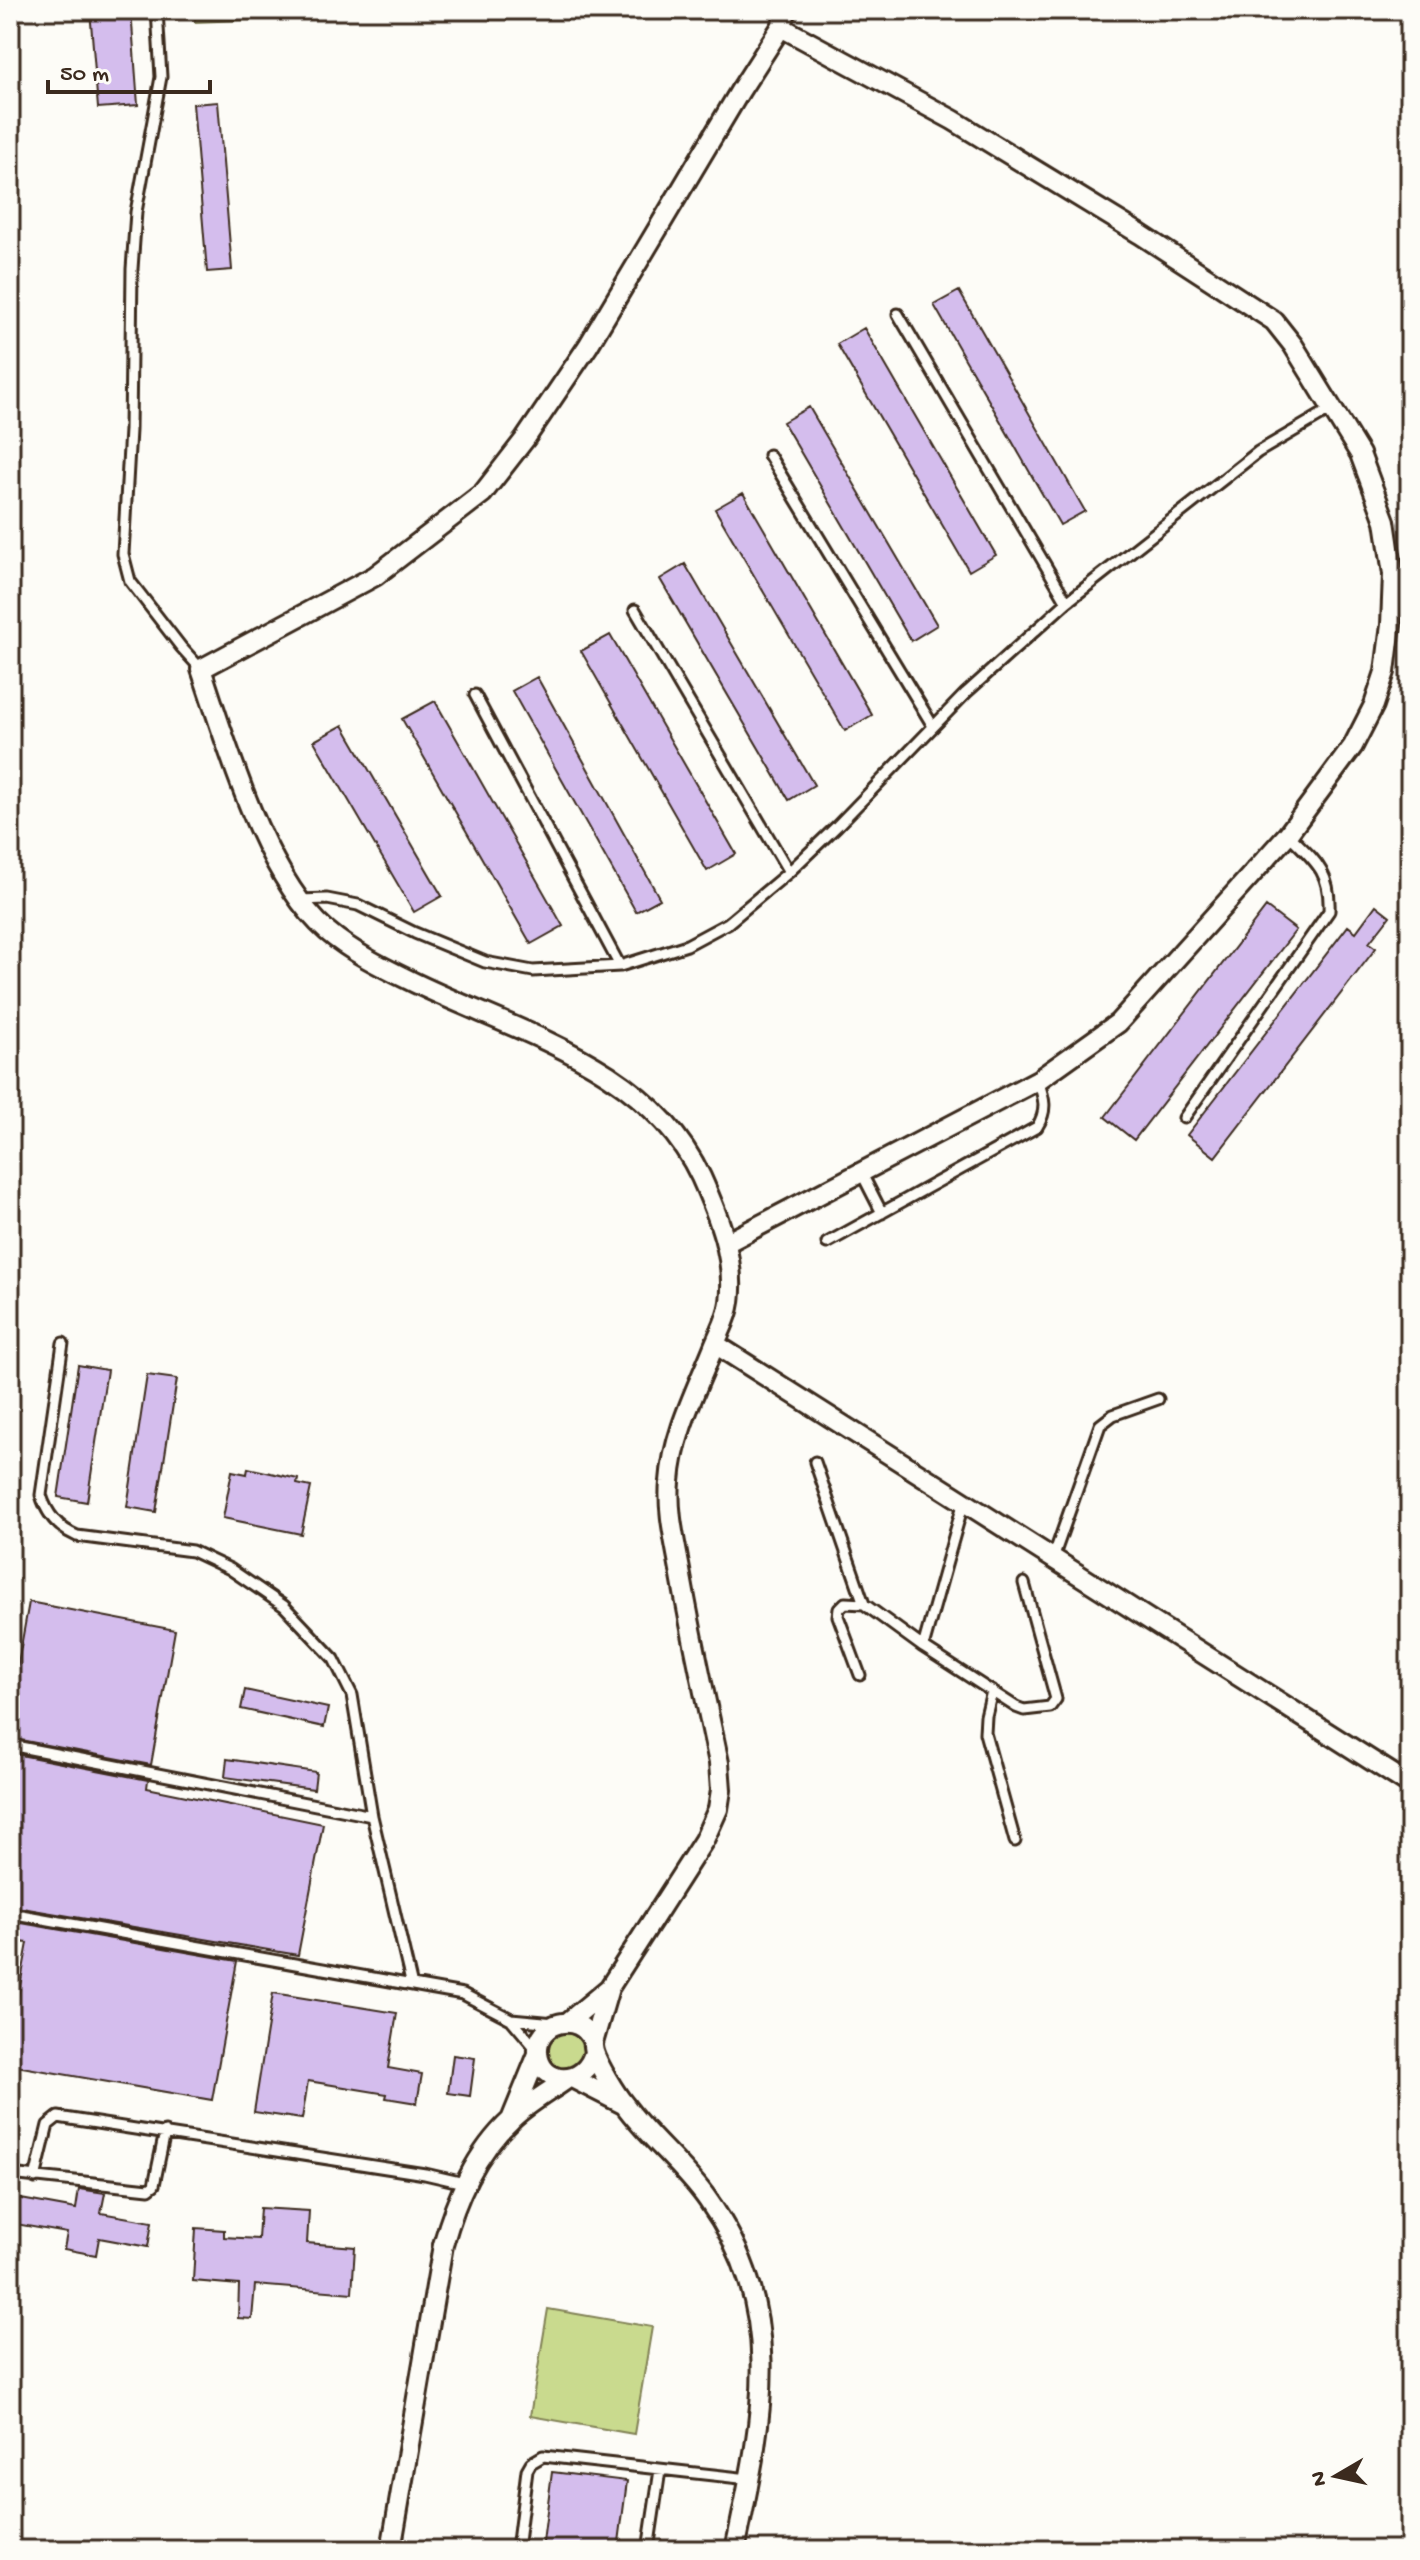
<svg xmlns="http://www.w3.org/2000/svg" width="1420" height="2560" font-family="'Gochi Hand',sans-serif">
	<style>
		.green { fill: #c9da8e; stroke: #828256; stroke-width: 2 }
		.building { fill: #d4bded; stroke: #3b2a1e; stroke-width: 2 }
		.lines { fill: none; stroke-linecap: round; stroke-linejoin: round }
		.service-casing { stroke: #3b2a1e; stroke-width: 15 }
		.minor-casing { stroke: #3b2a1e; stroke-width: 24 }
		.service { stroke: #fdfcf7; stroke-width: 9 }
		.minor { stroke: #fdfcf7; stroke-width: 18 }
	</style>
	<rect width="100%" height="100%" fill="#fdfcf7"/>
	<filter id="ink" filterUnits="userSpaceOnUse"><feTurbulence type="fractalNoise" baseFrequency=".0125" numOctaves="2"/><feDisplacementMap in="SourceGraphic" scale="16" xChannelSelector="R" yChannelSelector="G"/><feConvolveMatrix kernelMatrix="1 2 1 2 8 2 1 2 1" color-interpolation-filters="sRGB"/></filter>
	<g filter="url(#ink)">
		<path class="green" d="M195,10H313L314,17L195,22Z
			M547 2051a18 18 0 1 1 36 0a18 18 0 1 1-36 0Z
			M548,2309L652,2327L634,2434L530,2416Z"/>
		<path class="building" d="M90,10H131L138,105L98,108Z
			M218,102L232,270L207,272L193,104Z
			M959,291L1085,511L1060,525L934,305Z
			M864,328L996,555L969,571L837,344Z
			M809,407L937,625L911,641L783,422Z
			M743,493L872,715L845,731L715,509Z
			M685,564L814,785L789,800L660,579Z
			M610,635L736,854L707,871L581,651Z
			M537,677L660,899L636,912L512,691Z
			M435,701L563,926L531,944L402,719Z
			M343,725L442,896L414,912L314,741Z
			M1376,905L1390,916L1369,943L1376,948L1215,1157L1187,1135L1348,926L1356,932Z
			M1266,907L1296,930L1134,1140L1105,1117Z
			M78,1365L107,1370L87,1502L58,1497Z
			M147,1375L177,1379L156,1512L127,1507Z
			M248,1468L298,1479L297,1484L311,1487L301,1534L223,1518L232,1471L247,1474Z
			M29,1602L175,1630L151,1765L10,1738V1708Z
			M245,1690L328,1708L324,1727L241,1709Z
			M10,1753L148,1780L147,1788L323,1824L298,1955L10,1906Z
			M227,1759L316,1772L314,1789L225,1777Z
			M10,1921L237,1961L212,2100L10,2065V2040L28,1943L10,1941Z
			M273,1993L397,2013L388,2068L422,2074L417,2103L386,2098L387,2094L308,2081L302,2119L254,2112Z
			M453,2055L475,2058L470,2096L448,2093Z
			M79,2189L105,2193L101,2213L152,2222L148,2247L99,2238L96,2255L64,2249L67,2233L10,2223V2197L76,2209Z
			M260,2208L309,2211L307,2243L355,2247L352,2293L255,2285L252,2319L238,2318L239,2285L193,2281L196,2228L224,2230V2237L258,2239Z
			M552,2472L627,2481L618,2550H542Z"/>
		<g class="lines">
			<g class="service-casing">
				<path id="service" d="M157,10L161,77L136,212L132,269L130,430L123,554L130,581L181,647L201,669
					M898,314L1067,602
					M769,455L933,726
					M635,610L789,872
					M475,695L620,966
					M300,900L327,899L358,905L415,933L485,962L533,971L620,966L687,945L728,923L789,872L837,826L966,693L1067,602L1258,452L1333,408
					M1184,1118L1329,911C1331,871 1314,860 1288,834
					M861,1172L882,1213
					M827,1243L1037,1127C1048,1110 1044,1098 1038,1080
					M63,1343L41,1495C47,1515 58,1528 77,1536L192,1551L230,1569L284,1606L334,1659L352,1695L372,1816L411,1982
					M815,1462L864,1604
					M964,1501L923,1647L1016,1707L1024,1710L1050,1707L1056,1699L1024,1583
					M1053,1558L1100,1425L1113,1415L1158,1399
					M860,1675L838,1616L839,1609L845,1603L864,1604L923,1647
					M992,1691L986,1716L985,1733L1015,1841
					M10,1745L372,1816
					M10,1913L463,1994L511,2019L538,2051
					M511,2019L555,2023
					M10,2174L149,2189L154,2185L165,2132
					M35,2178L48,2125L58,2117L425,2174L464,2183
					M517,2550L527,2470L531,2463L543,2456L749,2479
					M648,2550L660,2470"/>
			</g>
			<g class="minor-casing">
				<path id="minor" d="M726,1243L1038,1080L1118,1023L1288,834L1353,746L1374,705L1385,672L1391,625L1393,574L1385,521L1360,454L1293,345L1274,321L1140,234L953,120L781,27
					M715,1344L1410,1785
					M568,2022L609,1988L704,1840L718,1809L721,1790L719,1763C706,1701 692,1639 681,1576C676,1545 667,1513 670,1482C673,1434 696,1391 714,1346C720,1331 728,1318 730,1302C736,1259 718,1215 701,1177C647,1062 514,1032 409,980C380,966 352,952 327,931C264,876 228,748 201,669L375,576L483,493L525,439L588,346L740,91L781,27L787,10
					M593,2043L609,1988
					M594,2052C586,2087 540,2087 538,2052C536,2021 580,2011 592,2040C593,2044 593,2048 594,2052C598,2065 615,2093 624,2104C649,2139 684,2165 708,2200C789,2314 761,2424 735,2550
					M572,2078L623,2104
					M511,2120L538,2054
					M391,2550L443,2245C456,2199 475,2153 511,2120C527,2104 549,2092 567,2079"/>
			</g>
			<use href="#service" class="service"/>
			<use href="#minor" class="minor"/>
		</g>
	</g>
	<rect width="1420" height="2560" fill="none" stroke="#fdfcf7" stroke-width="40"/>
	<rect x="20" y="20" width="1380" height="2520" fill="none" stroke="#3b2a1e" stroke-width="3" filter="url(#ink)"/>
	<g transform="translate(1336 2476) rotate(261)" stroke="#fdfcf7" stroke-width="6" paint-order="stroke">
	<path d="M0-6L14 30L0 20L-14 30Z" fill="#3b2a1e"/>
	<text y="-12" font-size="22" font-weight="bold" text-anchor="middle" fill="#3b2a1e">N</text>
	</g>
	<path d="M48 80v12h162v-12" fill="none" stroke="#3b2a1e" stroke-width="4"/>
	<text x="60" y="80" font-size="24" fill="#3b2a1e" stroke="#fdfcf7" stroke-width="6" paint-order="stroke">50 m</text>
</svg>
